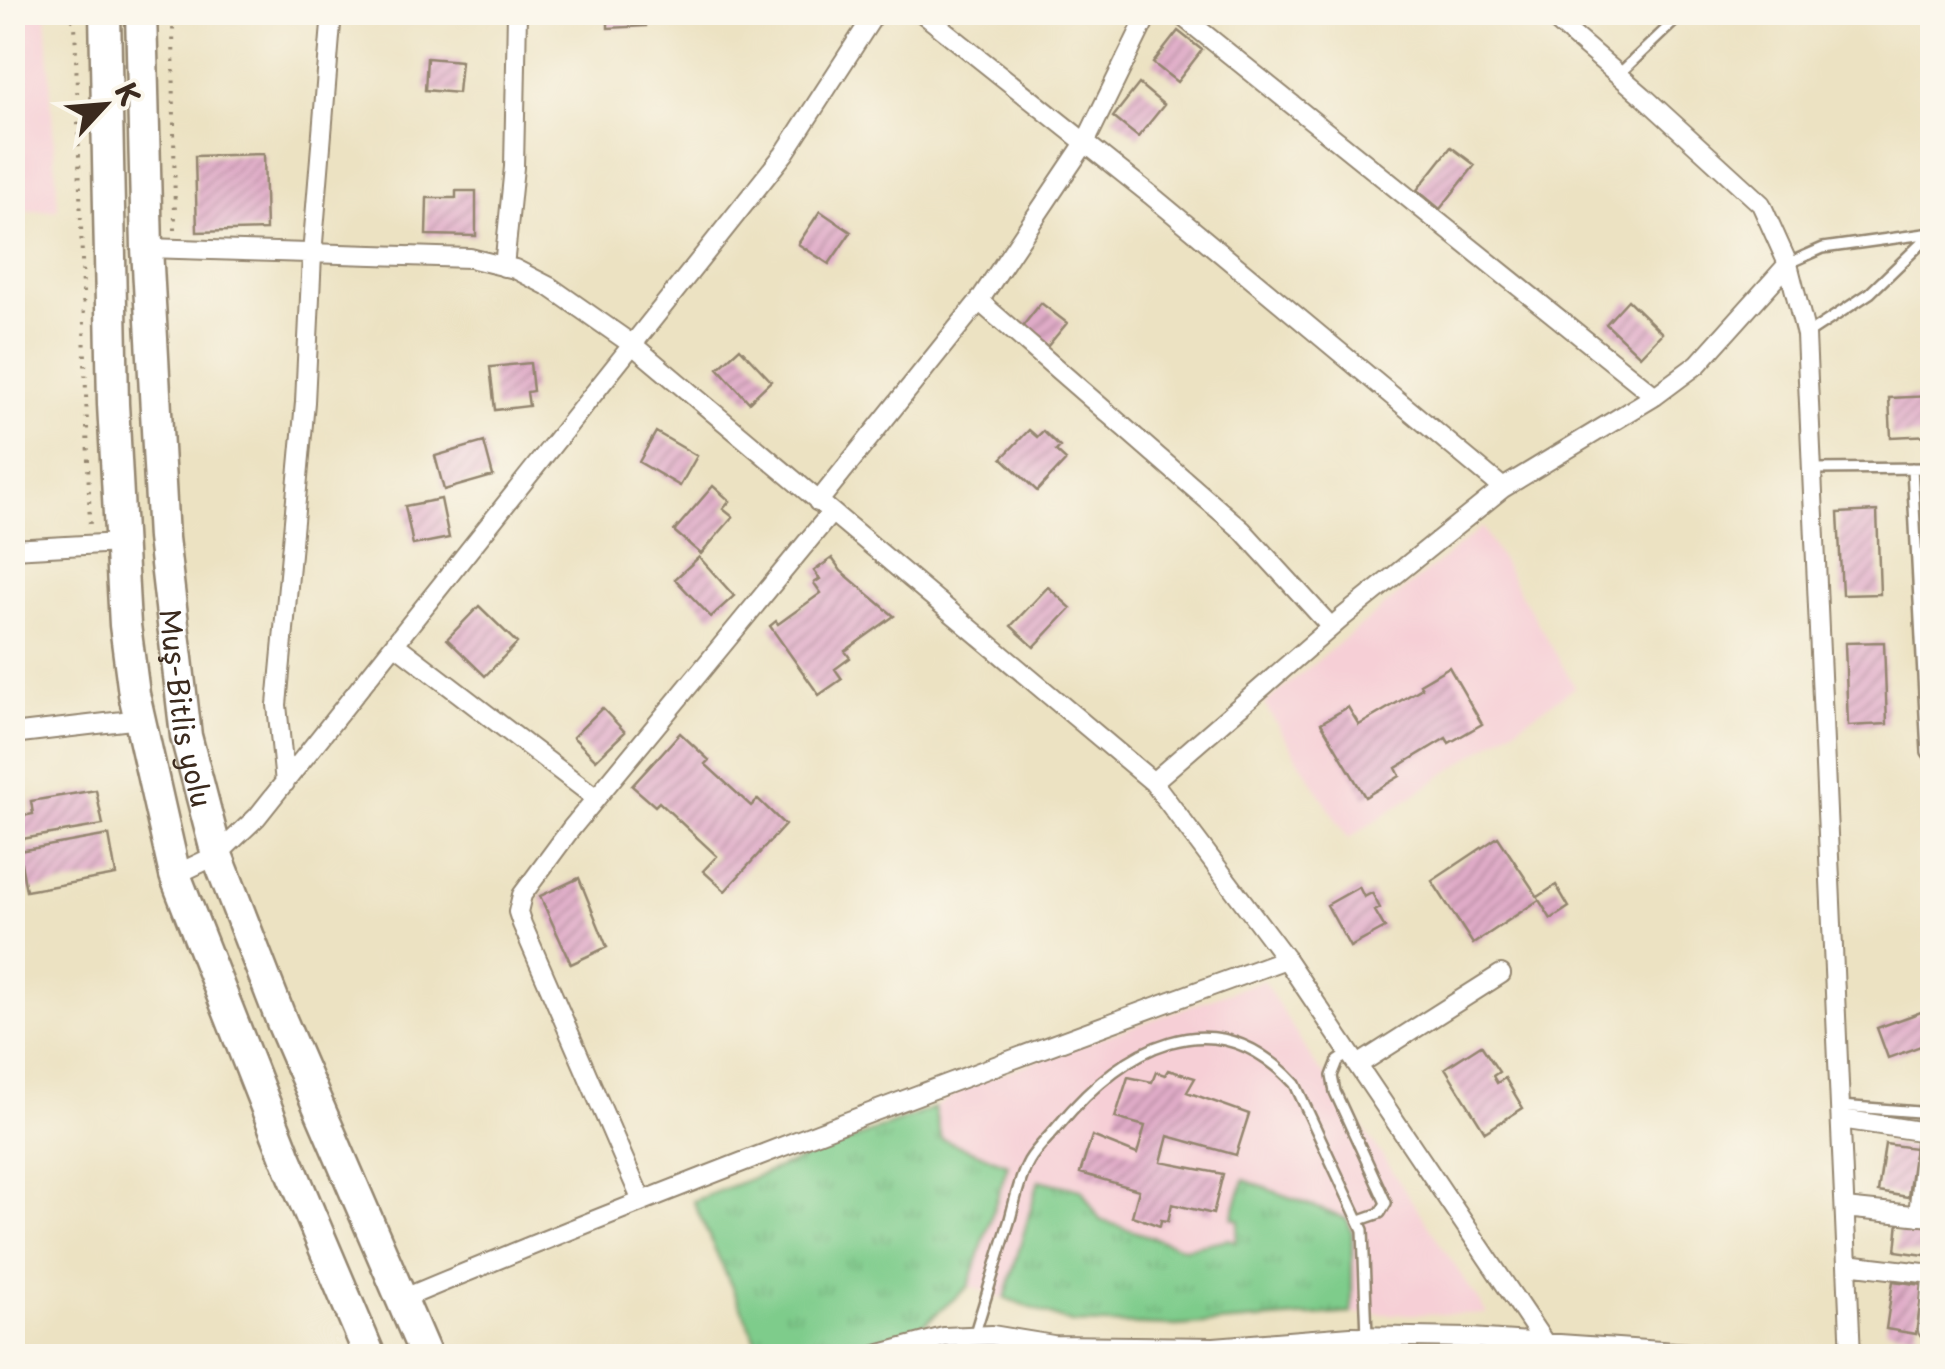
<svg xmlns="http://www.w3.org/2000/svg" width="1945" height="1369" font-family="'Playpen Sans',sans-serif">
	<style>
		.built { fill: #f6cfd6 }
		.grass { fill: url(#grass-tufts); stroke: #5c7b54; stroke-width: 2.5 }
		.building { fill: url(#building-hatch) }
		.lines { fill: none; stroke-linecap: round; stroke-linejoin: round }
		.lane-casing { stroke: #948670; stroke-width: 14 }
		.street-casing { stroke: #948670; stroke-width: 22 }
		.highway-casing { stroke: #948670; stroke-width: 35 }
		.path { stroke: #948670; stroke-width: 4; stroke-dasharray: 2.5 8; stroke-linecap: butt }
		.lane { stroke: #fff; stroke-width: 9 }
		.street { stroke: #fff; stroke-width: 18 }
		.highway { stroke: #fff; stroke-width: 30 }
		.labels { text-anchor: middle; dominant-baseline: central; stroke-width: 8; stroke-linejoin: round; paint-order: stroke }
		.street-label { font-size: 28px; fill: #3b2a1e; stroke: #fbf7ec }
	</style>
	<defs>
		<pattern id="grass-tufts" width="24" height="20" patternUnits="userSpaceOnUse" patternTransform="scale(2.5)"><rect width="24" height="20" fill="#7ecc8b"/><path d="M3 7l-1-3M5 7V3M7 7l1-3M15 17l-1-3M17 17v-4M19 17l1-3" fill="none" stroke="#6eaf78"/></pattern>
		<pattern id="building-hatch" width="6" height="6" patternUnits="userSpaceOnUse" patternTransform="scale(2.5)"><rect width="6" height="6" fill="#e0acc8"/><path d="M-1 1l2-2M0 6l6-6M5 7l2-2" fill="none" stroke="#b78ca2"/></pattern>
	</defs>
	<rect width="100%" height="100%" fill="#fbf7ec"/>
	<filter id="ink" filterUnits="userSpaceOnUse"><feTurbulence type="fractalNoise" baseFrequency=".01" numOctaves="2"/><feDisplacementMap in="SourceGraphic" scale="20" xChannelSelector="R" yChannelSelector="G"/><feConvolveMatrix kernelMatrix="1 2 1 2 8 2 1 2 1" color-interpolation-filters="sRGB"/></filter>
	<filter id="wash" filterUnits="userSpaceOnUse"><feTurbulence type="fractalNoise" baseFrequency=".0048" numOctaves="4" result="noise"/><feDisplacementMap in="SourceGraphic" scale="40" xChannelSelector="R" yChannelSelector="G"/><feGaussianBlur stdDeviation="2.25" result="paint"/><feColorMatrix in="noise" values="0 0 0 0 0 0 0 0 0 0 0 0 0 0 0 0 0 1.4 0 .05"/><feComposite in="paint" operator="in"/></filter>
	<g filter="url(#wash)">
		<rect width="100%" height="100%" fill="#ece2c2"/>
		<path class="built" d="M12,13H46L58,210L13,212Z
			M1482,527L1575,687L1348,839L1264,704Z
			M1263,980L1318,1069L1333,1082L1487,1314H1327L1177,1326L1071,1323L969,1286L1008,1164L941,1139L934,1108L967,1086Z"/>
		<path class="grass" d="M934,1108L941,1139L1008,1164L969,1286L910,1336L802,1356H763L693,1201Z
			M1039,1180L1082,1190L1100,1220L1184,1248L1229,1239L1236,1242L1239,1220L1232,1218L1244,1180L1347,1219L1352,1231V1313L1177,1326L1071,1323L1005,1298Z"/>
		<g id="blocks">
			<path class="building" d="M608,12H645L646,26L608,28Z
				M1178,31L1202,50L1177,82L1153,63Z
				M427,58L461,61L458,93L425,90Z
				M1139,84L1164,105L1138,137L1113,117Z
				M1451,147L1475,165L1440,209L1417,190Z
				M264,154L266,230L197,232L195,156Z
				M456,191H476V236L426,235L427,198H456Z
				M820,211L851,232L829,264L798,244Z
				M1628,300L1662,333L1640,356L1606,324Z
				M1041,303L1067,323L1047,347L1022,327Z
				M740,348L771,381L749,402L718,368Z
				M530,363L533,391L527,392L529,406L495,410L490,367Z
				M1932,396V435L1891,437L1889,398Z
				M1029,430L1037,437L1043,431L1060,447L1056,451L1066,460L1037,491L1002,458Z
				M656,432L697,456L680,486L639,462Z
				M484,442L493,476L444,490L435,456Z
				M713,486L730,501L723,509L733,517L701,554L674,531Z
				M441,499L449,538L413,545L405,506Z
				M1877,511L1880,594L1842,595L1838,513Z
				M699,557L734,596L711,617L675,579Z
				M832,558L841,571L894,616L845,651L850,658L835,669L842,679L819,695L770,626L776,621L778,624L821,593L814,583L820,579L814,571Z
				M1048,587L1071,608L1034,647L1011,626Z
				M479,606L517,643L485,676L447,639Z
				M1884,642L1887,724L1848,726L1845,643Z
				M1449,667L1482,724L1449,743L1446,738L1396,768L1400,776L1365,797L1321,723L1348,707L1359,725L1422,688L1420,684Z
				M602,708L625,732L596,760L573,737Z
				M680,733L709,760L705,764L751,806L758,799L785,825L725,891L703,871L717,856L659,802L655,806L632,786Z
				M96,790L103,825L22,839L18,817L33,814L31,801Z
				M109,835L116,875L26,891L19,851Z
				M1498,837L1538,897L1556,885L1569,907L1551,919L1539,900L1473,944L1432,881Z
				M579,878L607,947L571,964L540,896Z
				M1359,887L1364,897L1372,893L1380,908L1375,911L1385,928L1350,947L1327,905Z
				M1924,1011L1932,1042L1888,1058L1877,1028Z
				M1481,1045L1499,1072L1493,1076L1497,1083L1505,1078L1523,1108L1485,1132L1445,1068Z
				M1168,1070L1195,1078L1187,1092L1249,1114L1236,1155L1168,1136L1161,1162L1223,1174L1213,1214L1172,1204L1168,1221L1161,1220L1160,1226L1132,1216L1139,1190L1080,1173L1092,1136L1137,1154L1145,1126L1115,1118L1128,1077L1152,1082L1156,1072L1165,1075Z
				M1885,1144L1915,1148L1908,1197L1878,1192Z
				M1899,1221L1932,1225V1256L1896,1251Z
				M1893,1281L1923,1285L1916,1334L1886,1329Z"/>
		</g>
	</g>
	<g filter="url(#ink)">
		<use href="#blocks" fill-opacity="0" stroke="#948670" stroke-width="2.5"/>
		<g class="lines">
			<g class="lane-casing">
				<path id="lane" d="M1618,75L1684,12
					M1789,263L1823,248L1932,233
					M1806,335L1870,293L1932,233
					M1912,468L1927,752L1932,759
					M1812,469L1932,468
					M1350,1053L1338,1061L1332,1076L1335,1092L1386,1203L1380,1213L1360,1220
					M1840,1106L1932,1113
					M974,1336C986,1297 998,1258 1010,1219C1015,1201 1019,1179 1029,1161C1036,1149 1049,1137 1058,1126C1122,1049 1213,994 1295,1084L1363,1230L1367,1336"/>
			</g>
			<g class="street-casing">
				<path id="street" d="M921,12L1152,196L1503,488
					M1177,12L1655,396
					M1546,12L1643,96L1761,204L1788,264L1806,335L1851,1356
					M147,248L470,258L515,269L550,287L633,345L1153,782L1343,617L1503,488L1655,396L1698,364L1788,264
					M504,267L514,167L517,12
					M979,301L1242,530L1331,627
					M818,502L979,301L1085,143L1149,12
					M12,549L120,543
					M396,645L596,798
					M12,734L140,719
					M1153,782L1286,959L1546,1345
					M285,783L277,705L305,402L312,255L332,12
					M175,875L217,855L257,817L784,154L876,12
					M1358,1065L1501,974
					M1841,1119L1932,1133
					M641,1199L522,924L518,912L522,895L570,830L831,513
					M1845,1208L1932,1217
					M1918,1216L1926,1132
					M1847,1264L1932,1274
					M402,1299C693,1177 989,1067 1286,959
					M1928,1330L1932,1278
					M873,1356L944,1337L992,1335L1053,1345L1214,1347L1351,1336L1471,1338L1733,1356"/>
			</g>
			<g class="highway-casing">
				<g id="highway">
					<path d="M105,12L113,404L125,625L134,694L175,875L285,1155L370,1356"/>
					<path id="s1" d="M141,12L147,248L163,538L186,736L217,855L282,1022L426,1356"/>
				</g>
			</g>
			<path class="path" d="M64,12L75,22L90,528
				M175,230L173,20L179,12"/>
			<use href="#lane" class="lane"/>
			<use href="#street" class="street"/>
			<use href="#highway" class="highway"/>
		</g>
	</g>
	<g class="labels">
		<g class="street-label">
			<text stroke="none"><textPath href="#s1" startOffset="698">Muş-Bitlis yolu</textPath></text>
		</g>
	</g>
	<rect width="1945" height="1369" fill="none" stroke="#fbf7ec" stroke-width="50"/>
	<g transform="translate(105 105) rotate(64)" stroke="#fbf7ec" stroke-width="8" paint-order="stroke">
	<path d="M0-8L18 38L0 25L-18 38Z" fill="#3b2a1e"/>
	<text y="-15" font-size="28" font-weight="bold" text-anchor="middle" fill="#3b2a1e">K</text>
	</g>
</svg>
